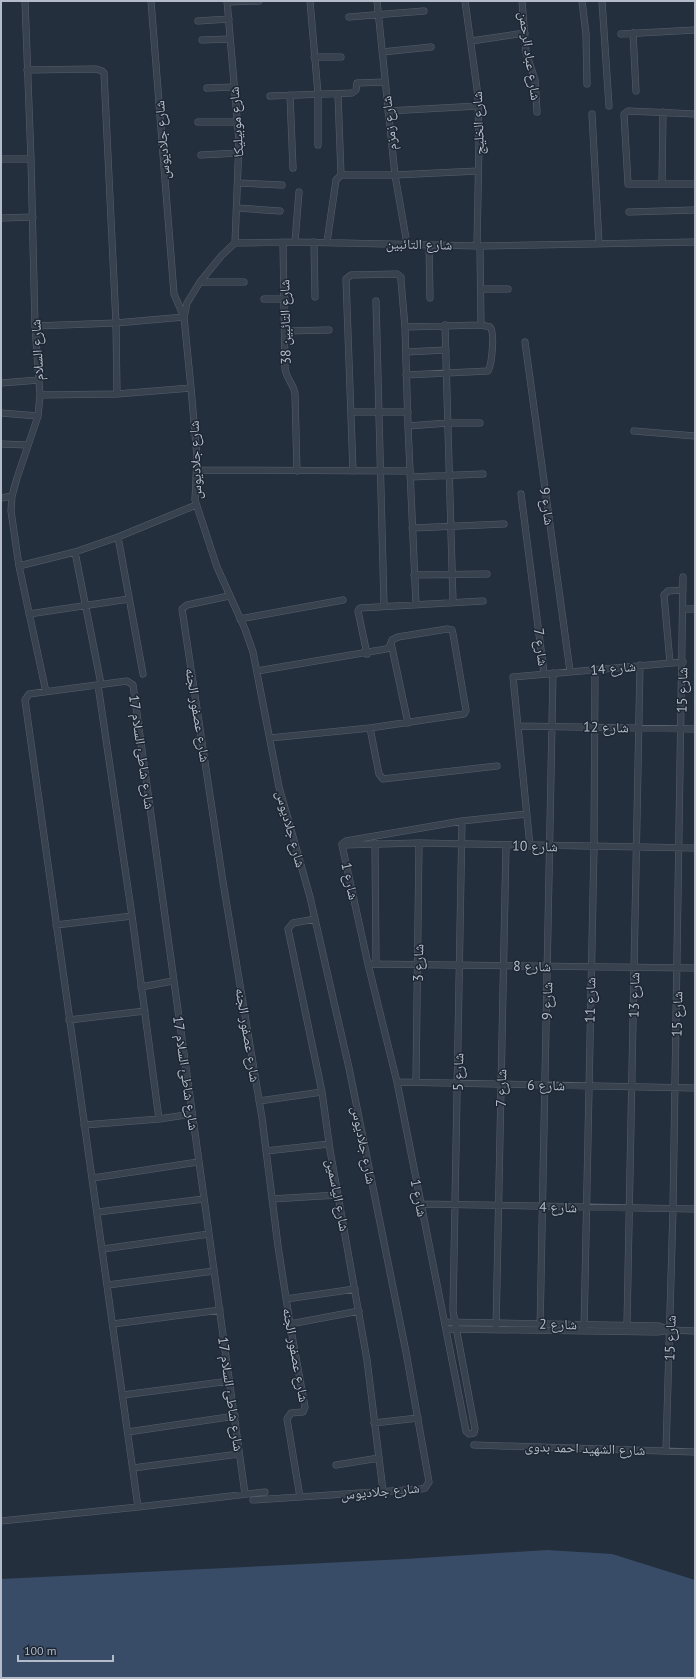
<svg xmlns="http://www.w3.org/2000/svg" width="696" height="1679" font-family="'PT Sans','Noto Naskh Arabic',sans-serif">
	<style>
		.water { fill: #394c67 }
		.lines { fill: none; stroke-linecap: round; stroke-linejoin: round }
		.minor-casing { stroke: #565f6c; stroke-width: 7 }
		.minor { stroke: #38414e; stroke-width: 6 }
		.labels { text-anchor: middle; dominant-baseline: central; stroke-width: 3; stroke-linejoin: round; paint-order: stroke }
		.street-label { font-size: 14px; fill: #b4bcc9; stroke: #1d2633 }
	</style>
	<rect width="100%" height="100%" fill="#242f3e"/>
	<path class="water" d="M547,1550L612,1554L695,1580V1678H1V1579L405,1559Z"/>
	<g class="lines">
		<g class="minor-casing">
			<path id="minor" d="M25,1L31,159L35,326L40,395L38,416L17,478L12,496L11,511L19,566L46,692
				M151,1L174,294L184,317L191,388L197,457L195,500L217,567L245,629L253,652L279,787L310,897L349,1068L406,1352L429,1482L425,1488L421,1489L253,1500
				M227,1L239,141L235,243
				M310,1L318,94V145
				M377,1L395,175L407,244
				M465,1L478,96L479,143L477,245
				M522,1L526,52L535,80L537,112
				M582,1L586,34L587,84
				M602,1L609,106
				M227,2L259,1
				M349,17L424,11
				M198,21L229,19
				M633,33L636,91
				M621,34L695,30
				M202,40L230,39
				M471,41L525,33
				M382,52L431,47
				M314,57H341
				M27,70L96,69L102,71L104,73L116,323L117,394
				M207,88L234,87
				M338,94L341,175
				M290,95L293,168
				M270,96L352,93L356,90L357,83L385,82
				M388,111L478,106
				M592,114L599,244
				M695,114L628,111L624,114L628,184H695
				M198,122H237
				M201,155L239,153
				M1,159H31
				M238,183L282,185
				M662,184L663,112
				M237,208L280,211
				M629,212L695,210
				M1,218L33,217
				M283,242L285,368C286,379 294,384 295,394L297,471
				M295,242L299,192
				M314,242L315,297
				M327,242L336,180L341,175H395L478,171
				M429,245L430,298
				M480,246L481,325
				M200,282H244
				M481,289H508
				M264,299H285
				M376,301L384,605
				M445,325L453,602
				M35,326L116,323L184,317L187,303L200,282L222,255L235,243L295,242L480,246L695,242
				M405,327L481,325L490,327C495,332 492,365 488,371L406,375
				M286,331L329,330
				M525,342L570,671
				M406,352L446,350
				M1,383L39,380
				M40,395L117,394L191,388
				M352,412H408
				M1,413L38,416
				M408,426L448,423H480
				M634,431L695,436
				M1,444L28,445
				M197,470L410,471
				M353,471L346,279L351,275L397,274L401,277V281L405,327L408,426L416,604
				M410,477L483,474
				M521,494L544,673
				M1,498L12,496
				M412,528L504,524
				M118,537L143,674
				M75,552L101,684
				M19,566L75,552L118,537L196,505
				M414,575L487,574
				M229,596L187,605L182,609L223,882L262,1118L278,1246L290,1324L305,1407L303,1412L291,1413L287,1419L300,1497
				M683,609H695
				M29,614L129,599
				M240,619L343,600
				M391,643L408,723
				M367,654L358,611L360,608L483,601
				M670,663L664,595L668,591L683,590
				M257,671L386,649L389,648L392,640L398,637L447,629L452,630L453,634L466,710L464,714L370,728L270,738
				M98,685L132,916L159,1119
				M518,726L695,729
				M370,728L379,774L383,779L497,766
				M375,843L376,964
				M342,844L346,841L462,821L527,814
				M342,845L368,964L397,1082L466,1431L469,1434L474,1433L475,1429L453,1311L462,821
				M342,845L419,843L695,848
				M530,846L513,677L683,662
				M315,919L293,923L288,929L322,1092L330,1150L367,1360L383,1491
				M56,925L132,916
				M368,964L695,968
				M141,987L173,981
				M69,1020L145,1011
				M397,1082L695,1088
				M416,1082L419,843
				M259,1101L322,1092
				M84,1125L159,1119L192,1114
				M266,1151L329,1144
				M93,1178L198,1162
				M272,1199L338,1195
				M421,1204L695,1209
				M98,1212L204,1199
				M103,1249L209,1234
				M108,1285L214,1271
				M286,1299L355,1289
				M445,1322L659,1326L671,1330
				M113,1324L220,1310
				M290,1324L359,1311
				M627,1325L640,665
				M447,1329L657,1332L671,1330L695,1331
				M496,1330L506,846
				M540,1330L553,673
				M584,1331L594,847L595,669
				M123,1395L230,1381
				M374,1423L418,1418
				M128,1432L235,1416
				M474,1445L695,1452
				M666,1451L673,1209L683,577
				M336,1465L379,1458
				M133,1468L239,1454
				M138,1507L25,700L29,694L127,681L133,685L245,1494
				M1,1521L138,1507L265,1492"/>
		</g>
		<use href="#minor" class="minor"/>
	</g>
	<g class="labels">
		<g class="street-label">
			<text transform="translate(530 56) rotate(82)">شارع عباد الرحمن</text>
			<text transform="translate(236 122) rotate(-94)">شارع موبيليكا</text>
			<text transform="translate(389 123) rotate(-96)">شارع زمزم</text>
			<text transform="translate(478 123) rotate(-92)">شارع الخليج</text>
			<text transform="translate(162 140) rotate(-94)">شارع جلاديوس</text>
			<text transform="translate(419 244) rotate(1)">شارع التائبين</text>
			<text transform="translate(285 322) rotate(-91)">شارع التائبين 38</text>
			<text transform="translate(37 350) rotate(-93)">شارع السلام</text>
			<text transform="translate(195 460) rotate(-92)">شارع جلاديوس</text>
			<text transform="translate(547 506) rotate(82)">شارع 9</text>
			<text transform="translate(541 647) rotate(83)">شارع 7</text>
			<text transform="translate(613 668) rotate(-5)">شارع 14</text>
			<text transform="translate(682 690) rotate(-89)">شارع 15</text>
			<text transform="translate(198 715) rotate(81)">شارع عصفور الجنه</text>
			<text transform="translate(606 727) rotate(1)">شارع 12</text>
			<text transform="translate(142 752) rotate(82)">شارع شاطئ السلام 17</text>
			<text transform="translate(291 829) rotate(75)">شارع جلاديوس</text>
			<text transform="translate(535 846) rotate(1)">شارع 10</text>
			<text transform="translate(350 881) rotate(78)">شارع 1</text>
			<text transform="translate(418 963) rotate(-89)">شارع 3</text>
			<text transform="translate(532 966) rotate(1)">شارع 8</text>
			<text transform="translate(634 995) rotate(-89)">شارع 13</text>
			<text transform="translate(590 1000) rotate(-89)">شارع 11</text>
			<text transform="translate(547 1001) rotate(-89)">شارع 9</text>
			<text transform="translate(677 1014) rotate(-89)">شارع 15</text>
			<text transform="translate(248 1035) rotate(81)">شارع عصفور الجنه</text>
			<text transform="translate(458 1072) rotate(-89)">شارع 5</text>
			<text transform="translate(186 1073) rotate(82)">شارع شاطئ السلام 17</text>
			<text transform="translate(546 1085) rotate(1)">شارع 6</text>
			<text transform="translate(501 1088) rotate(-89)">شارع 7</text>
			<text transform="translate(364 1145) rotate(79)">شارع جلاديوس</text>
			<text transform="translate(338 1195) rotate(79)">شارع الياسمين</text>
			<text transform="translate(419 1198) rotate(79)">شارع 1</text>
			<text transform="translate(558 1207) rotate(1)">شارع 4</text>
			<text transform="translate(558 1324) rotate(1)">شارع 2</text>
			<text transform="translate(670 1338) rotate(-88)">شارع 15</text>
			<text transform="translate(296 1355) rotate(80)">شارع عصفور الجنه</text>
			<text transform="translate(231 1394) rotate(82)">شارع شاطئ السلام 17</text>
			<text transform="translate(585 1448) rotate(2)">شارع الشهيد احمد بدوى</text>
			<text transform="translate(380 1491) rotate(-5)">شارع جلاديوس</text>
		</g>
	</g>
	<rect width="696" height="1679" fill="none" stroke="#b4bcc9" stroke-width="4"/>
	<path d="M18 1655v6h95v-6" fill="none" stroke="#b4bcc9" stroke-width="2"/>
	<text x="24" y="1655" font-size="12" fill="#b4bcc9" stroke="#1d2633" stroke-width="3" paint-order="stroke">100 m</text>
</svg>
